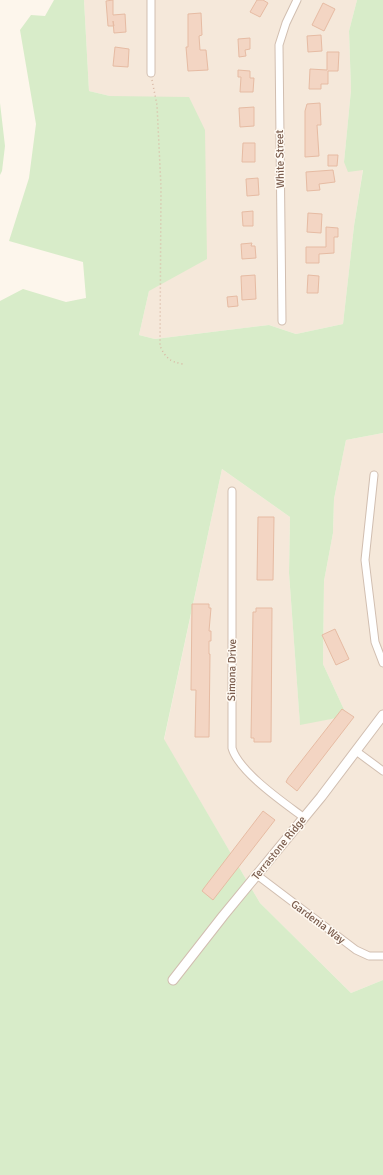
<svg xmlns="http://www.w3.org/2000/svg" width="383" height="1175" font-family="Signika,sans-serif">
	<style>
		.residential { fill: #f5e8da }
		.green { fill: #d8ecc9 }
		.building { fill: #f3d5c3; stroke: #e6bba3 }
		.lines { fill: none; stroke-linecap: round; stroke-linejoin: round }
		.minor-casing { stroke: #d1beb0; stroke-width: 9 }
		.tertiary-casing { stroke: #d1beb0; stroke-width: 11 }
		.path { stroke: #d9b8a5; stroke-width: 1.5; stroke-dasharray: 1 3; stroke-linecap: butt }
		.minor { stroke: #fff; stroke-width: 7 }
		.tertiary { stroke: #fff; stroke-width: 9 }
		.labels { text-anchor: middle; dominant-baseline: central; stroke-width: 3; stroke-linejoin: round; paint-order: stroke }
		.street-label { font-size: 11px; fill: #7a5c4d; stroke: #fffaf3 }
	</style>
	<rect width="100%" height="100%" fill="#fdf6ec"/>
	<path class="residential" d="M84,0H357L349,31L351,90L344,162L363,169L354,226L343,324L296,334L269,325L155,339L139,335L149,291L110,96L89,91Z
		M383,433V980L351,993L260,903L164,740L222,469L290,517L289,573L300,724L347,716L323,664L324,581L333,533L334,499L346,440Z"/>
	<path class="green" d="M54,0H84L89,91L110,96L189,97L205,130L207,259L149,291L139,335L155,339L269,325L296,334L343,324L354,226L363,170L348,172L344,162L351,90L349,31L357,0H383V433L346,440L334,499L333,533L324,581L323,664L347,716L300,725L289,573L290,517L222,469L164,739L260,903L351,993L383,980V1175H0V301L23,289L66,302L86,298L83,262L9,241L29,178L36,124L20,30L31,15L45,16Z
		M0,103L5,146L2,171L0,175Z"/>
	<path class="building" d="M113,0V15L125,14L126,32L114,33L113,21L114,26H108L106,1Z
		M257,0H263L268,3L260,17L250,12Z
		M323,3L335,9L324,31L312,25Z
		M201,13L202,35L199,36L200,50H206L208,70L188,71L186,47H188V14Z
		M321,35L322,51L308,52L307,36Z
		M250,38V49L245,50L246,56L239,57L238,39Z
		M115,47L129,49L128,67L113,66Z
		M327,52H339L338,71H328V84H321V89H309L310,69L327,70Z
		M238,70L250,71V78H254L253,92H240L241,77H238Z
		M320,103L321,125H317L319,156L305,157V111L307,104Z
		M254,107V126L240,127L239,108Z
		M243,143H255V162H242Z
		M328,155H338L337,166H328Z
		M333,170L335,182L319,184L320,190L307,191L306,172Z
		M258,178L259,195L247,196L246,179Z
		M253,211V226H243L242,212Z
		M308,213L322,214L321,233L307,232Z
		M326,227L338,228V237H334V253L319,254V263H306V247H326Z
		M252,243L251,246H255L256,258L242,259L241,244Z
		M255,275L256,299L242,300L241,276Z
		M308,275L319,276L318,293H307Z
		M237,296L238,306L228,307L227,297Z
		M258,517H274L273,580H257Z
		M192,604H209V608H211L209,631H211V641H209V654H210L209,737H195L196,690H191Z
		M256,608H272L271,742H254V738H251L253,612H256Z
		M335,629L349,659L336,665L322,635Z
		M342,709L354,717L297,791L286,782L288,778Z
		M263,811L275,820L213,900L202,891L204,888Z"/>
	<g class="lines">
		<g class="minor-casing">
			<path id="minor" d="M151,73V0
				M282,321L279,45L286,23L297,0
				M374,475L365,560L375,642L383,663
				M232,491V748C239,772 283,802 303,817
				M356,751L383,771
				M257,875L356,950L369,956H383"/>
		</g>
		<g class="tertiary-casing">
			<path id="tertiary" d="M173,980L223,916L321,797L383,715"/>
		</g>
		<path class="path" d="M152,80L157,105L161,187L160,346C166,359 171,362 183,364"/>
		<use href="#minor" class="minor"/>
		<use href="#tertiary" class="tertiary"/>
	</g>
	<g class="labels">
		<g class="street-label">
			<text transform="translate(280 159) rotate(-91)">White Street</text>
			<text transform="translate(232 670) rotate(-89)">Simona Drive</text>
			<text transform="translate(279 848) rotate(-51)">Terrastone Ridge</text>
			<text transform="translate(318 922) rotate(37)">Gardenia Way</text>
		</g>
	</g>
</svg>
